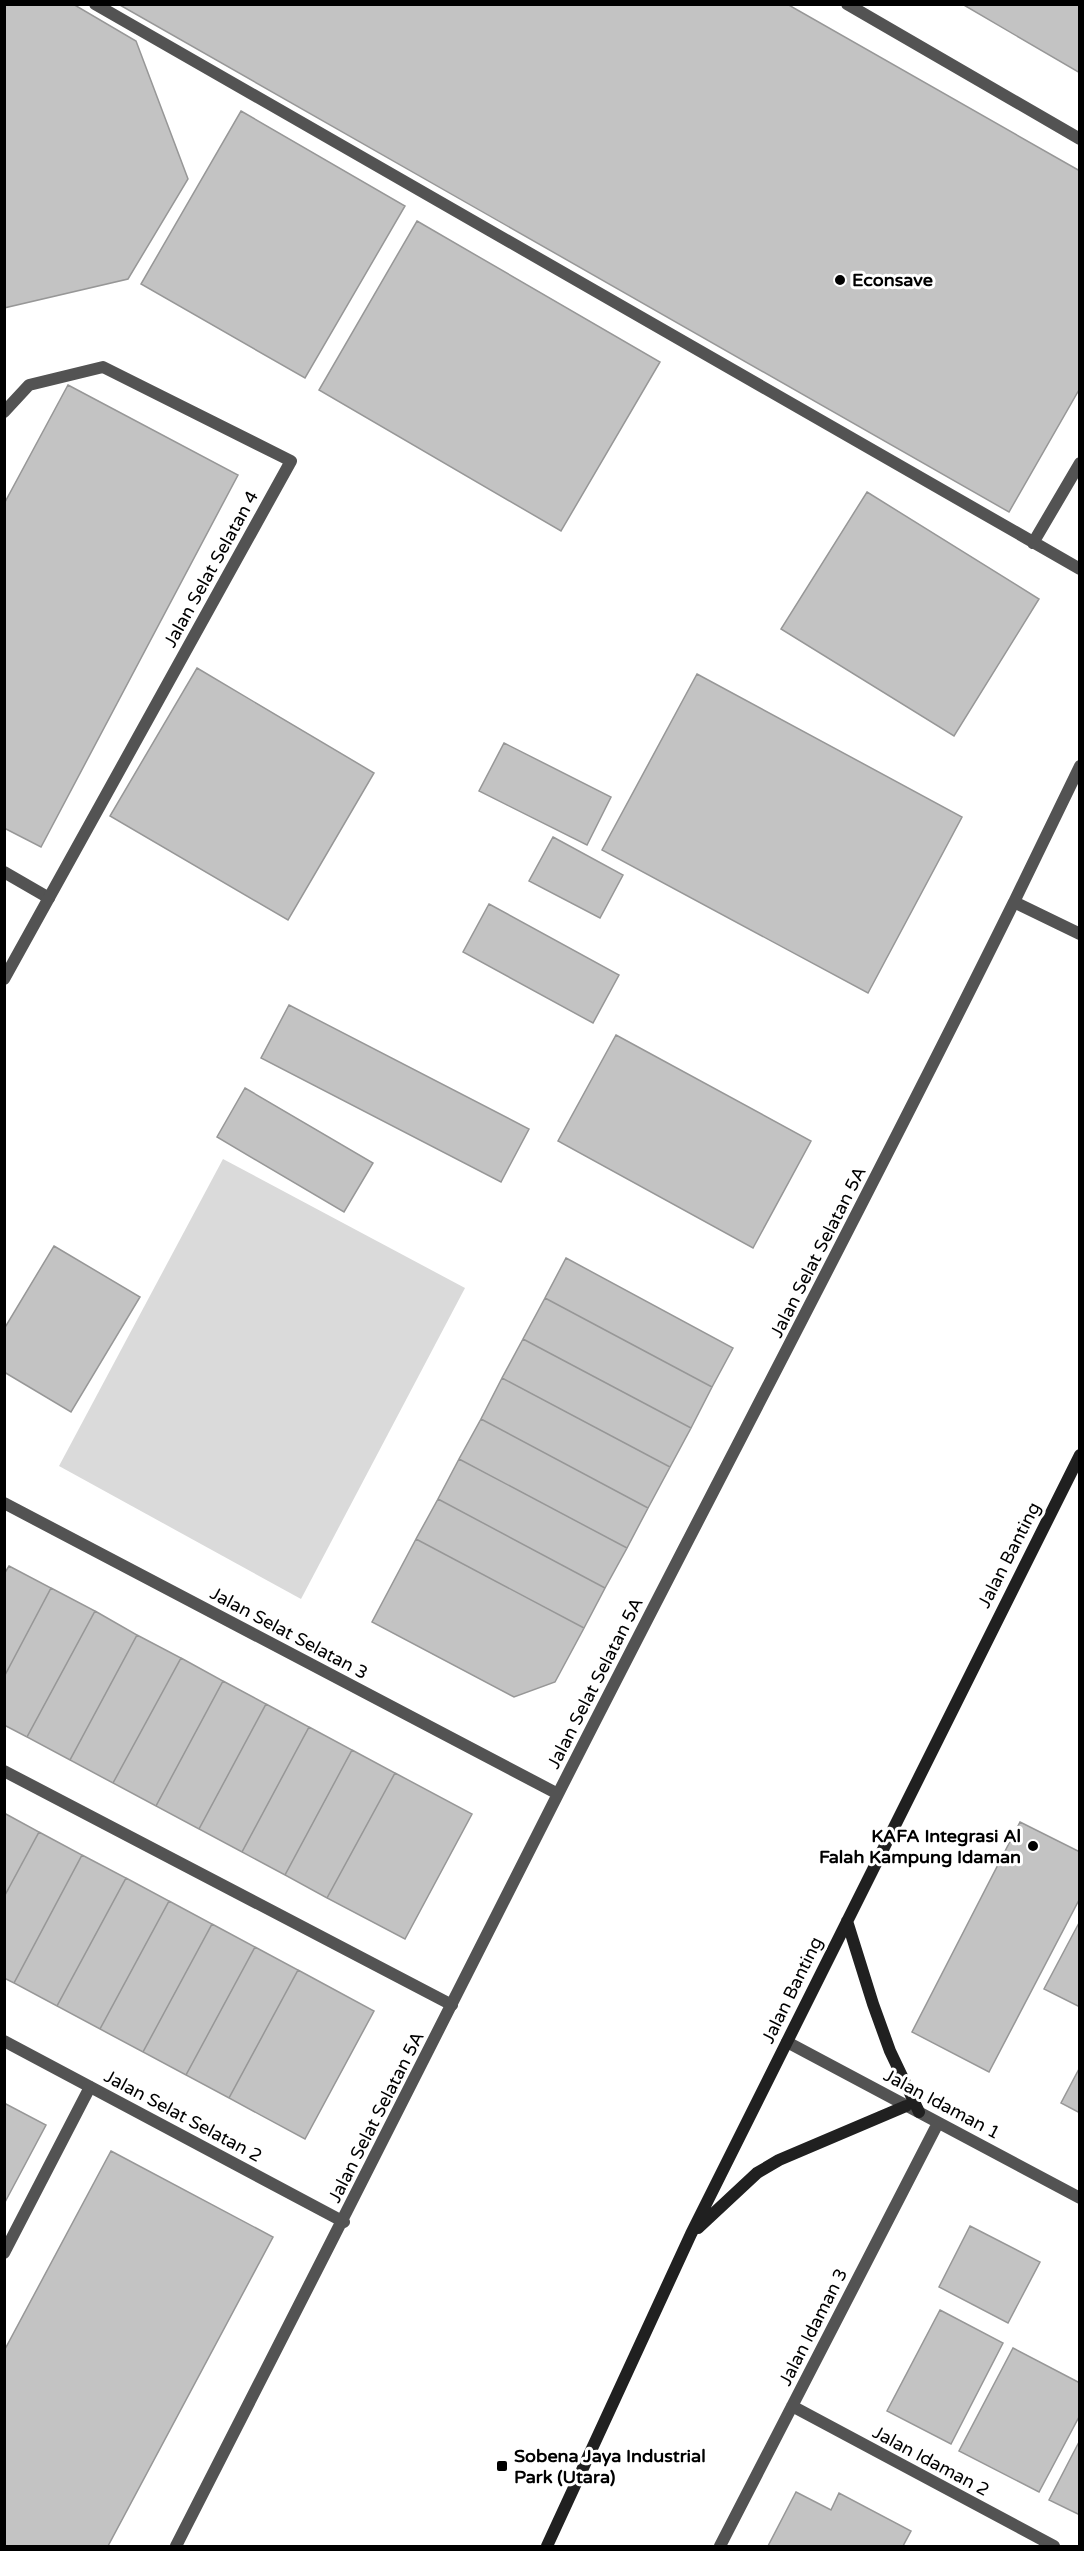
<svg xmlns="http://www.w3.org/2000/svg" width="1084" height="2551" font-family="'Varela Round',sans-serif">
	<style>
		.green { fill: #dadada }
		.building { fill: #c3c3c3; stroke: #979797; stroke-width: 1.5 }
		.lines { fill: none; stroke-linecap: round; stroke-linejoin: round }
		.lane { stroke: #535353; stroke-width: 12 }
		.street { stroke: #535353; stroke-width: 12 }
		.secondary { stroke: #202020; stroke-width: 12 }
		.poi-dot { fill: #000; stroke: #fff; stroke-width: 2 }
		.labels { text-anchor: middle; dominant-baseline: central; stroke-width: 6; stroke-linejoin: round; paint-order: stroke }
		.poi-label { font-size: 18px; font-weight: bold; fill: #000; stroke: #fff; text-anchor: start }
		.street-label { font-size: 18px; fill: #000; stroke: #fff }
	</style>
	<rect width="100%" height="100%" fill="#fff"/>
	<path class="green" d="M223,1159L465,1288L301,1599L59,1466Z"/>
	<path class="building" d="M4,4H73L136,41L188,179L128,279L4,308Z
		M118,4H787L1080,171V388L1009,512Z
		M962,4H1080V73Z
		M241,111L405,206L305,378L141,284Z
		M417,221L660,362L561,531L319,390Z
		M68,385L238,475L41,847L4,828V504Z
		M867,492L1039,599L954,736L781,629Z
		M197,668L374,773L288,920L110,816Z
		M697,674L962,817L868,993L602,850Z
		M504,743L611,797L587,845L479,791Z
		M553,837L623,875L600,918L529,881Z
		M489,904L619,975L593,1023L463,952Z
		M289,1005L529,1129L501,1182L261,1058Z
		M616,1035L811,1141L753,1248L558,1141Z
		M245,1088L373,1163L344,1212L217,1137Z
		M54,1246L140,1297L71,1412L4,1372V1329Z
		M566,1258L733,1348L712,1387L545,1298Z
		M545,1298L712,1387L691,1428L523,1339Z
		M523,1339L691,1428L670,1467L502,1378Z
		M502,1378L670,1467L648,1508L481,1419Z
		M481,1419L648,1508L627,1548L459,1459Z
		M459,1459L627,1548L605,1588L438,1499Z
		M438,1499L605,1588L584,1628L416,1539Z
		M416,1539L584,1628L555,1682L514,1697L372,1622Z
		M9,1566L51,1588L4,1677V1574Z
		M51,1588L95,1611L27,1737L4,1725V1677Z
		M95,1611L137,1635L70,1760L27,1737Z
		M137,1635L181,1658L113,1783L70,1760Z
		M181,1658L223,1681L156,1806L113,1783Z
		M223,1681L266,1704L199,1829L156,1806Z
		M266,1704L309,1727L242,1852L199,1829Z
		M309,1727L352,1750L285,1875L242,1852Z
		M352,1750L395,1773L327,1898L285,1875Z
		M395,1773L472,1814L405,1939L327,1898Z
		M4,1813L39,1832L4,1897Z
		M1020,1822L1080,1852V1898L989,2072L912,2032Z
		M39,1832L82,1855L14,1983L4,1978V1897Z
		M82,1855L126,1878L57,2006L14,1983Z
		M126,1878L169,1901L100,2029L57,2006Z
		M169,1901L212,1924L143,2052L100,2029Z
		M1080,1921V2007L1044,1989Z
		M212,1924L255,1947L186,2075L143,2052Z
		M255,1947L298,1970L229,2098L186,2075Z
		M298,1970L374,2011L305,2139L229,2098Z
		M1080,2067V2113L1061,2103Z
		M4,2103L46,2125L4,2204Z
		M111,2151L273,2237L108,2546H4V2351Z
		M970,2226L1040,2262L1008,2323L939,2287Z
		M940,2310L1003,2343L951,2444L887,2411Z
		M1013,2348L1080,2383V2415L1039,2492L959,2451Z
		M1080,2440V2515L1049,2500Z
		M796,2492L831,2510L839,2493L911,2531L903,2546H768Z"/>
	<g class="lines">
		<path class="lane" d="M95,4L1080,569
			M847,4L1080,139
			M1033,543L1080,463
			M4,872L49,898
			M4,1771L452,2005
			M4,2253L90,2087"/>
		<path class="street" d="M4,412L29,385L103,367L291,461L4,979
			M1014,902L1080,766
			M4,1503L558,1794
			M4,2041L344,2222
			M787,2042L1080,2198
			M792,2406L1054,2546
			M176,2546C305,2296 430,2045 558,1794C709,1496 866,1202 1014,902L1080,934
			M720,2546L938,2123"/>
		<path class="secondary" d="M847,1921L873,2004L890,2051L919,2112
			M698,2228L757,2173L779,2160L906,2106
			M547,2546L691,2234L1080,1455"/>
	</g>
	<g class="poi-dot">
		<circle cx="840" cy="280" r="6"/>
		<circle cx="1033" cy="1846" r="6"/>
		<rect x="496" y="2460" width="12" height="12" rx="3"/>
	</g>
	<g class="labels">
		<g class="poi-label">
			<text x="852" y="280">Econsave</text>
			<text x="1021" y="1836" text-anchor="end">KAFA Integrasi Al<tspan x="1021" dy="21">Falah Kampung Idaman</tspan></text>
			<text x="514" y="2456">Sobena Jaya Industrial<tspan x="514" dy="21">Park (Utara)</tspan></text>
		</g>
		<g class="street-label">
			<text transform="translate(211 569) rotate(-61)">Jalan Selat Selatan 4</text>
			<text transform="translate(818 1252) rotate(-63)">Jalan Selat Selatan 5A</text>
			<text transform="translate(1009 1555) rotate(-63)">Jalan Banting</text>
			<text transform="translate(289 1633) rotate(28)">Jalan Selat Selatan 3</text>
			<text transform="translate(595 1683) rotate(-63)">Jalan Selat Selatan 5A</text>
			<text transform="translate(792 1990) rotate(-64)">Jalan Banting</text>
			<text transform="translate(942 2104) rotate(28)">Jalan Idaman 1</text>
			<text transform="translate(183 2116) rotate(28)">Jalan Selat Selatan 2</text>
			<text transform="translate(376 2117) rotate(-63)">Jalan Selat Selatan 5A</text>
			<text transform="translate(813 2327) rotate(-63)">Jalan Idaman 3</text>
			<text transform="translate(931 2461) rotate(28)">Jalan Idaman 2</text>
		</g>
	</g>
	<rect width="1084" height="2551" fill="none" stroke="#000000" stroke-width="12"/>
</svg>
